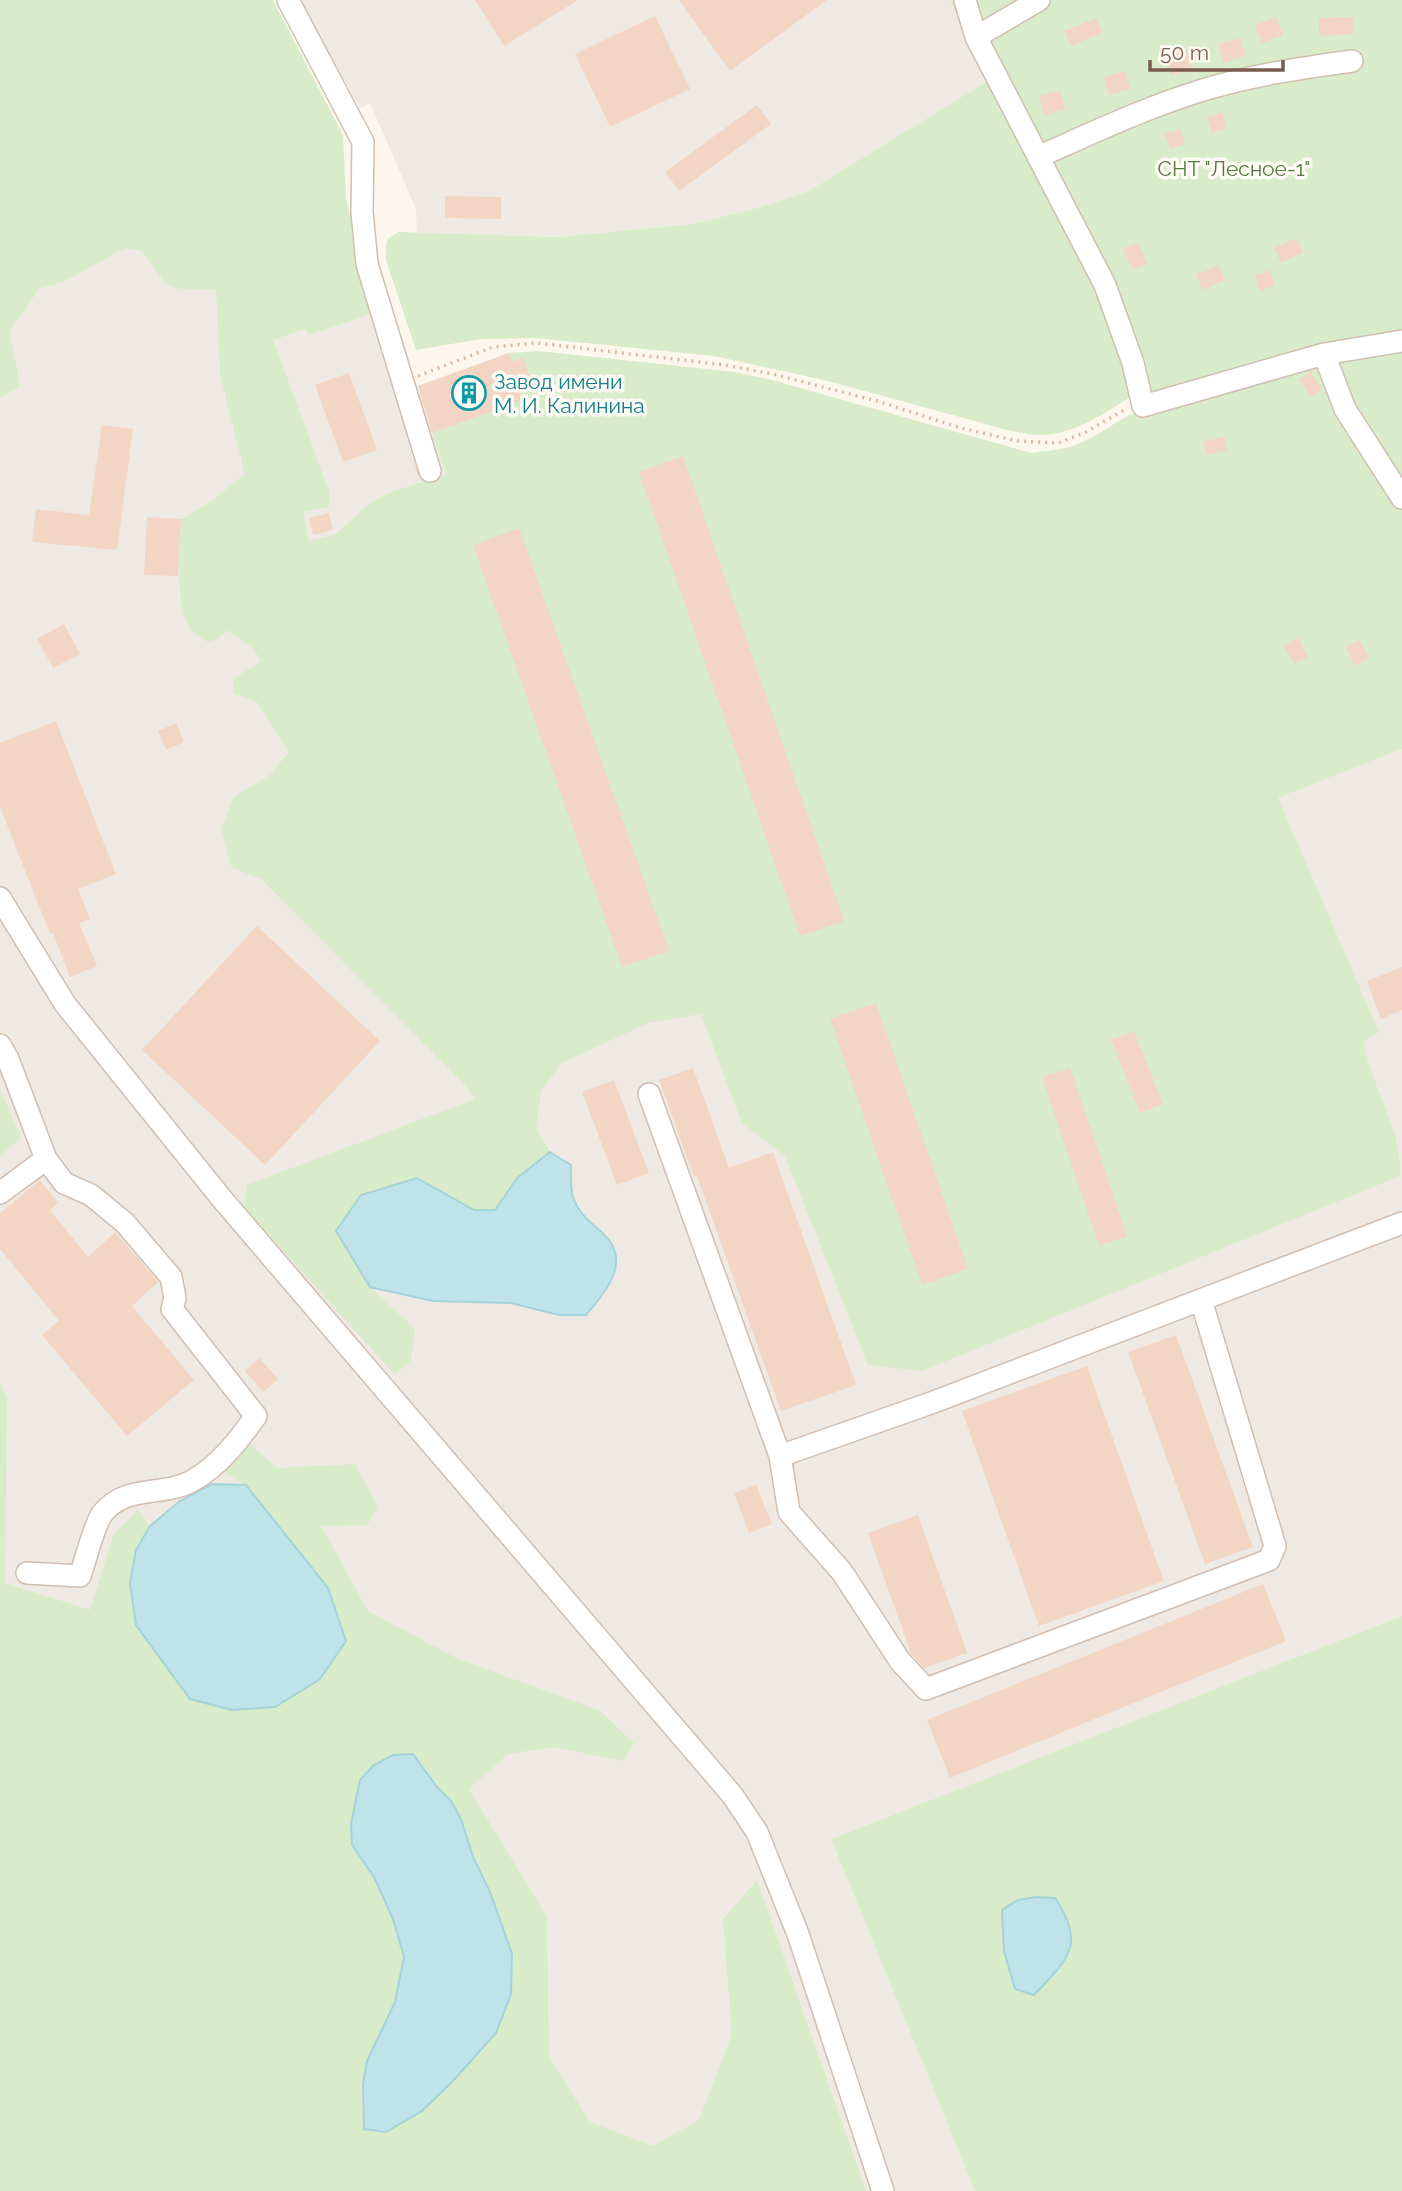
<svg xmlns="http://www.w3.org/2000/svg" width="1402" height="2191" font-family="Raleway,sans-serif">
	<style>
		.industrial { fill: #efe9e4 }
		.green { fill: #d8ecc9; fill-rule: evenodd }
		.water { fill: #bfe3e8; stroke: #a5d3da; stroke-width: 2 }
		.building { fill: #f3d5c3 }
		.lines { fill: none; stroke-linecap: round; stroke-linejoin: round }
		.minor-casing { stroke: #d1beb0; stroke-width: 24 }
		.path { stroke: #d9b8a5; stroke-width: 3.5; stroke-dasharray: 2 5; stroke-linecap: butt }
		.minor { stroke: #fff; stroke-width: 21 }
		.labels { text-anchor: middle; dominant-baseline: central; stroke-width: 7; stroke-linejoin: round; paint-order: stroke }
		.park-label { font-size: 21px; fill: #537a41; stroke: #fffaf3 }
		.culture-label { font-size: 21px; fill: #0d838f; stroke: #fffaf3; text-anchor: start }
	</style>
	<rect width="100%" height="100%" fill="#fdf6ec"/>
	<path class="industrial" d="M299,0H950L986,82L807,192L757,208L693,224L558,237L417,233L416,209L370,103L360,108Z
		M0,4L306,329L308,334L371,314L394,394H417L415,387L509,353L538,351L733,372L768,379L1143,485L1278,798L1402,749V1616L831,1839L975,2191H0Z"/>
	<path class="green" d="M0,0H273L343,135L346,198L370,295L371,314L309,335L305,329L273,340L329,491V507L303,512L309,541L336,534L366,506L390,492L446,475L432,433L523,400L520,391L533,387L523,359L512,362L509,353L538,351L733,372L768,379L1031,453C1045,451 1062,450 1075,445C1099,437 1116,419 1140,411L1137,393C1107,411 1076,435 1040,435C1030,435 1021,432 1011,431L828,381L714,356L536,338L481,339L416,350L386,260V245L388,238L399,232L558,237L693,224L757,208L807,192L986,82L950,0H1402V749L1278,798L1379,1032L1363,1042C1372,1087 1402,1129 1400,1176L922,1371L868,1365L785,1156L742,1123L701,1014L648,1023L562,1063L541,1091L536,1128L550,1152L517,1178L495,1210H474L417,1179L370,1287L415,1329L411,1360L395,1375L244,1207L247,1185L475,1099L465,1085L261,879L232,868L221,830L234,797L270,775L289,752L257,702L233,693V679L261,661L254,649L227,630L219,639L208,642C204,640 198,637 194,633C173,612 180,547 181,519L209,503L245,474L220,374L216,289C165,290 171,292 142,251L125,248L63,282L40,288L10,330C11,350 19,367 19,387L0,398Z
		M0,1089L21,1138L0,1156Z
		M0,1382L7,1397L5,1583L90,1610L114,1534L138,1509L150,1526L136,1550L189,1699L232,1710L275,1707L320,1679L246,1486L221,1470L250,1444L277,1468L355,1464L378,1507L367,1525L321,1526L368,1611L456,1658L599,1710L634,1743L623,1761L553,1747L508,1754L469,1789L547,1917L549,2057L590,2122L653,2146L699,2120L732,2035L723,1919L757,1880L866,2191H0ZM437,1787L451,1801L461,1819L473,1857L490,1892L511,1994L496,2033L453,2081L422,2111L367,2061L395,2002L404,1957L393,1919L374,1877L352,1845Z
		M1402,1616V2191H975L831,1839Z"/>
	<path class="water" d="M550,1152L571,1165C571,1175 570,1188 573,1197C581,1221 601,1227 611,1243C627,1269 602,1296 586,1315H559L511,1303L433,1301L370,1287L336,1231L361,1195L417,1178L474,1210H495L517,1178Z
		M212,1484L246,1485L328,1588L346,1641L320,1679L275,1707L232,1710L190,1699L136,1625L130,1583L136,1550L150,1526L180,1501Z
		M413,1754L437,1787L451,1801L461,1819L473,1857L490,1892L512,1954L511,1994L496,2033L453,2081L422,2111L386,2132L364,2129L363,2084L367,2061L395,2002L404,1957L393,1919L374,1877L352,1845L351,1824L360,1780L374,1765L393,1755Z
		M1036,1897L1055,1898C1087,1945 1067,1960 1034,1995L1015,1989L1004,1951L1002,1910L1018,1900Z"/>
	<path class="building" d="M475,0H578L504,46Z
		M679,0H827L730,71Z
		M655,16L690,89L610,127L575,54Z
		M1276,17L1283,35L1262,43L1255,25Z
		M1353,17L1354,34L1319,36V18Z
		M1096,18L1102,33L1071,46L1064,31Z
		M1240,38L1245,56L1224,63L1218,44Z
		M1187,50L1192,69L1171,75L1166,56Z
		M1125,71L1130,89L1109,95L1104,77Z
		M1060,90L1065,109L1044,115L1039,96Z
		M757,105L771,124L679,191L665,172Z
		M1222,112L1227,128L1212,133L1207,117Z
		M1180,129L1185,144L1170,149L1165,134Z
		M445,196L501,197V219L445,218Z
		M1297,238L1303,253L1281,263L1274,248Z
		M1138,242L1147,264L1133,270L1123,249Z
		M1219,265L1225,280L1203,290L1196,275Z
		M1270,270L1275,285L1260,291L1255,275Z
		M509,353L512,362L523,358L533,387L520,391L523,400L432,433L418,386Z
		M1310,372L1322,389L1311,397L1299,380Z
		M349,373L377,450L343,462L315,385Z
		M102,425L133,429L117,550L32,542L36,509L89,515Z
		M1224,436L1227,450L1207,455L1203,442Z
		M683,456L844,921L800,936L639,472Z
		M329,513L333,530L313,535L309,518Z
		M147,517L181,519L178,576L144,575Z
		M519,528L669,951L622,967L473,545Z
		M64,624L80,654L53,668L37,639Z
		M1298,638L1308,657L1294,664L1284,646Z
		M1360,640L1369,658L1355,666L1346,647Z
		M56,721L116,874L78,889L90,919L79,923L97,966L70,977L53,933L50,934L0,807V743Z
		M176,723L184,742L166,750L158,731Z
		M257,926L380,1041L265,1165L142,1050Z
		M1402,967V1010L1381,1019L1367,981Z
		M876,1003L968,1269L922,1285L830,1019Z
		M1134,1031L1163,1104L1140,1113L1111,1040Z
		M693,1068L729,1168L773,1152L856,1385L781,1411L697,1176L694,1177L659,1080Z
		M1070,1068L1127,1236L1099,1246L1042,1077Z
		M614,1080L649,1173L617,1185L582,1092Z
		M40,1180L58,1203L50,1210L88,1257L115,1232L158,1282L132,1306L194,1380L127,1436L42,1335L59,1321L0,1249V1213Z
		M1176,1335L1253,1547L1205,1564L1128,1352Z
		M259,1358L278,1379L263,1392L245,1371Z
		M1087,1366L1164,1581L1039,1626L962,1411Z
		M756,1485L772,1524L749,1533L734,1493Z
		M918,1515L967,1653L924,1668L911,1653L868,1533Z
		M1263,1584L1286,1641L950,1778L927,1720Z"/>
	<g class="lines">
		<g class="minor-casing">
			<path id="minor" d="M288,0L363,142L362,212L367,264L430,471
				M965,0L976,37L1105,285L1133,363L1143,406L1324,354L1402,341
				M976,37L1039,0
				M1038,157C1092,133 1147,107 1203,90C1252,75 1302,68 1352,61
				M1324,354L1345,409L1402,498
				M0,898L65,1004L222,1199L733,1796L757,1832L798,1934L883,2191
				M0,1045L8,1059L46,1159L0,1193
				M649,1094L780,1456L789,1512L842,1572L900,1661L926,1689L1269,1560L1275,1546L1201,1300
				M780,1456L931,1403L1402,1223
				M27,1573L80,1576C85,1562 94,1525 102,1514C125,1484 162,1497 192,1481C220,1465 238,1441 256,1416L172,1309L175,1298L171,1277L125,1223L91,1195L64,1183L46,1159"/>
		</g>
		<path class="path" d="M418,376L493,347L537,343L725,365L773,374L877,401L961,428L1018,441L1059,443L1086,432L1124,410"/>
		<use href="#minor" class="minor"/>
	</g>
	<defs>
		<g id="building-ring" transform="scale(1.75)"><circle r="9.5" fill="#fffaf3" stroke="#0f9aa8" stroke-width="1.5"/><path d="M-4-6H4V6H1V3H-1V6H-4ZM-2.5-4.3h1.7v1.8h-1.7ZM.8-4.3h1.7v1.8H.8ZM-2.5-1h1.7V.8h-1.7ZM.8-1h1.7V.8H.8Z" fill="#0f9aa8"/></g>
	</defs>
	<g fill-rule="evenodd">
		<use href="#building-ring" x="469" y="393"/>
	</g>
	<g class="labels">
		<g class="park-label">
			<text x="1234" y="168">СНТ "Лесное-1"</text>
		</g>
		<g class="culture-label">
			<text x="494" y="381">Завод имени<tspan x="494" dy="24">М. И. Калинина</tspan></text>
		</g>
	</g>
	<path d="M1150 60v10h133v-10" fill="none" stroke="#7a5c4d" stroke-width="3.5"/>
	<text x="1160" y="60" font-size="21" fill="#7a5c4d" stroke="#fffaf3" stroke-width="5" paint-order="stroke">50 m</text>
</svg>
